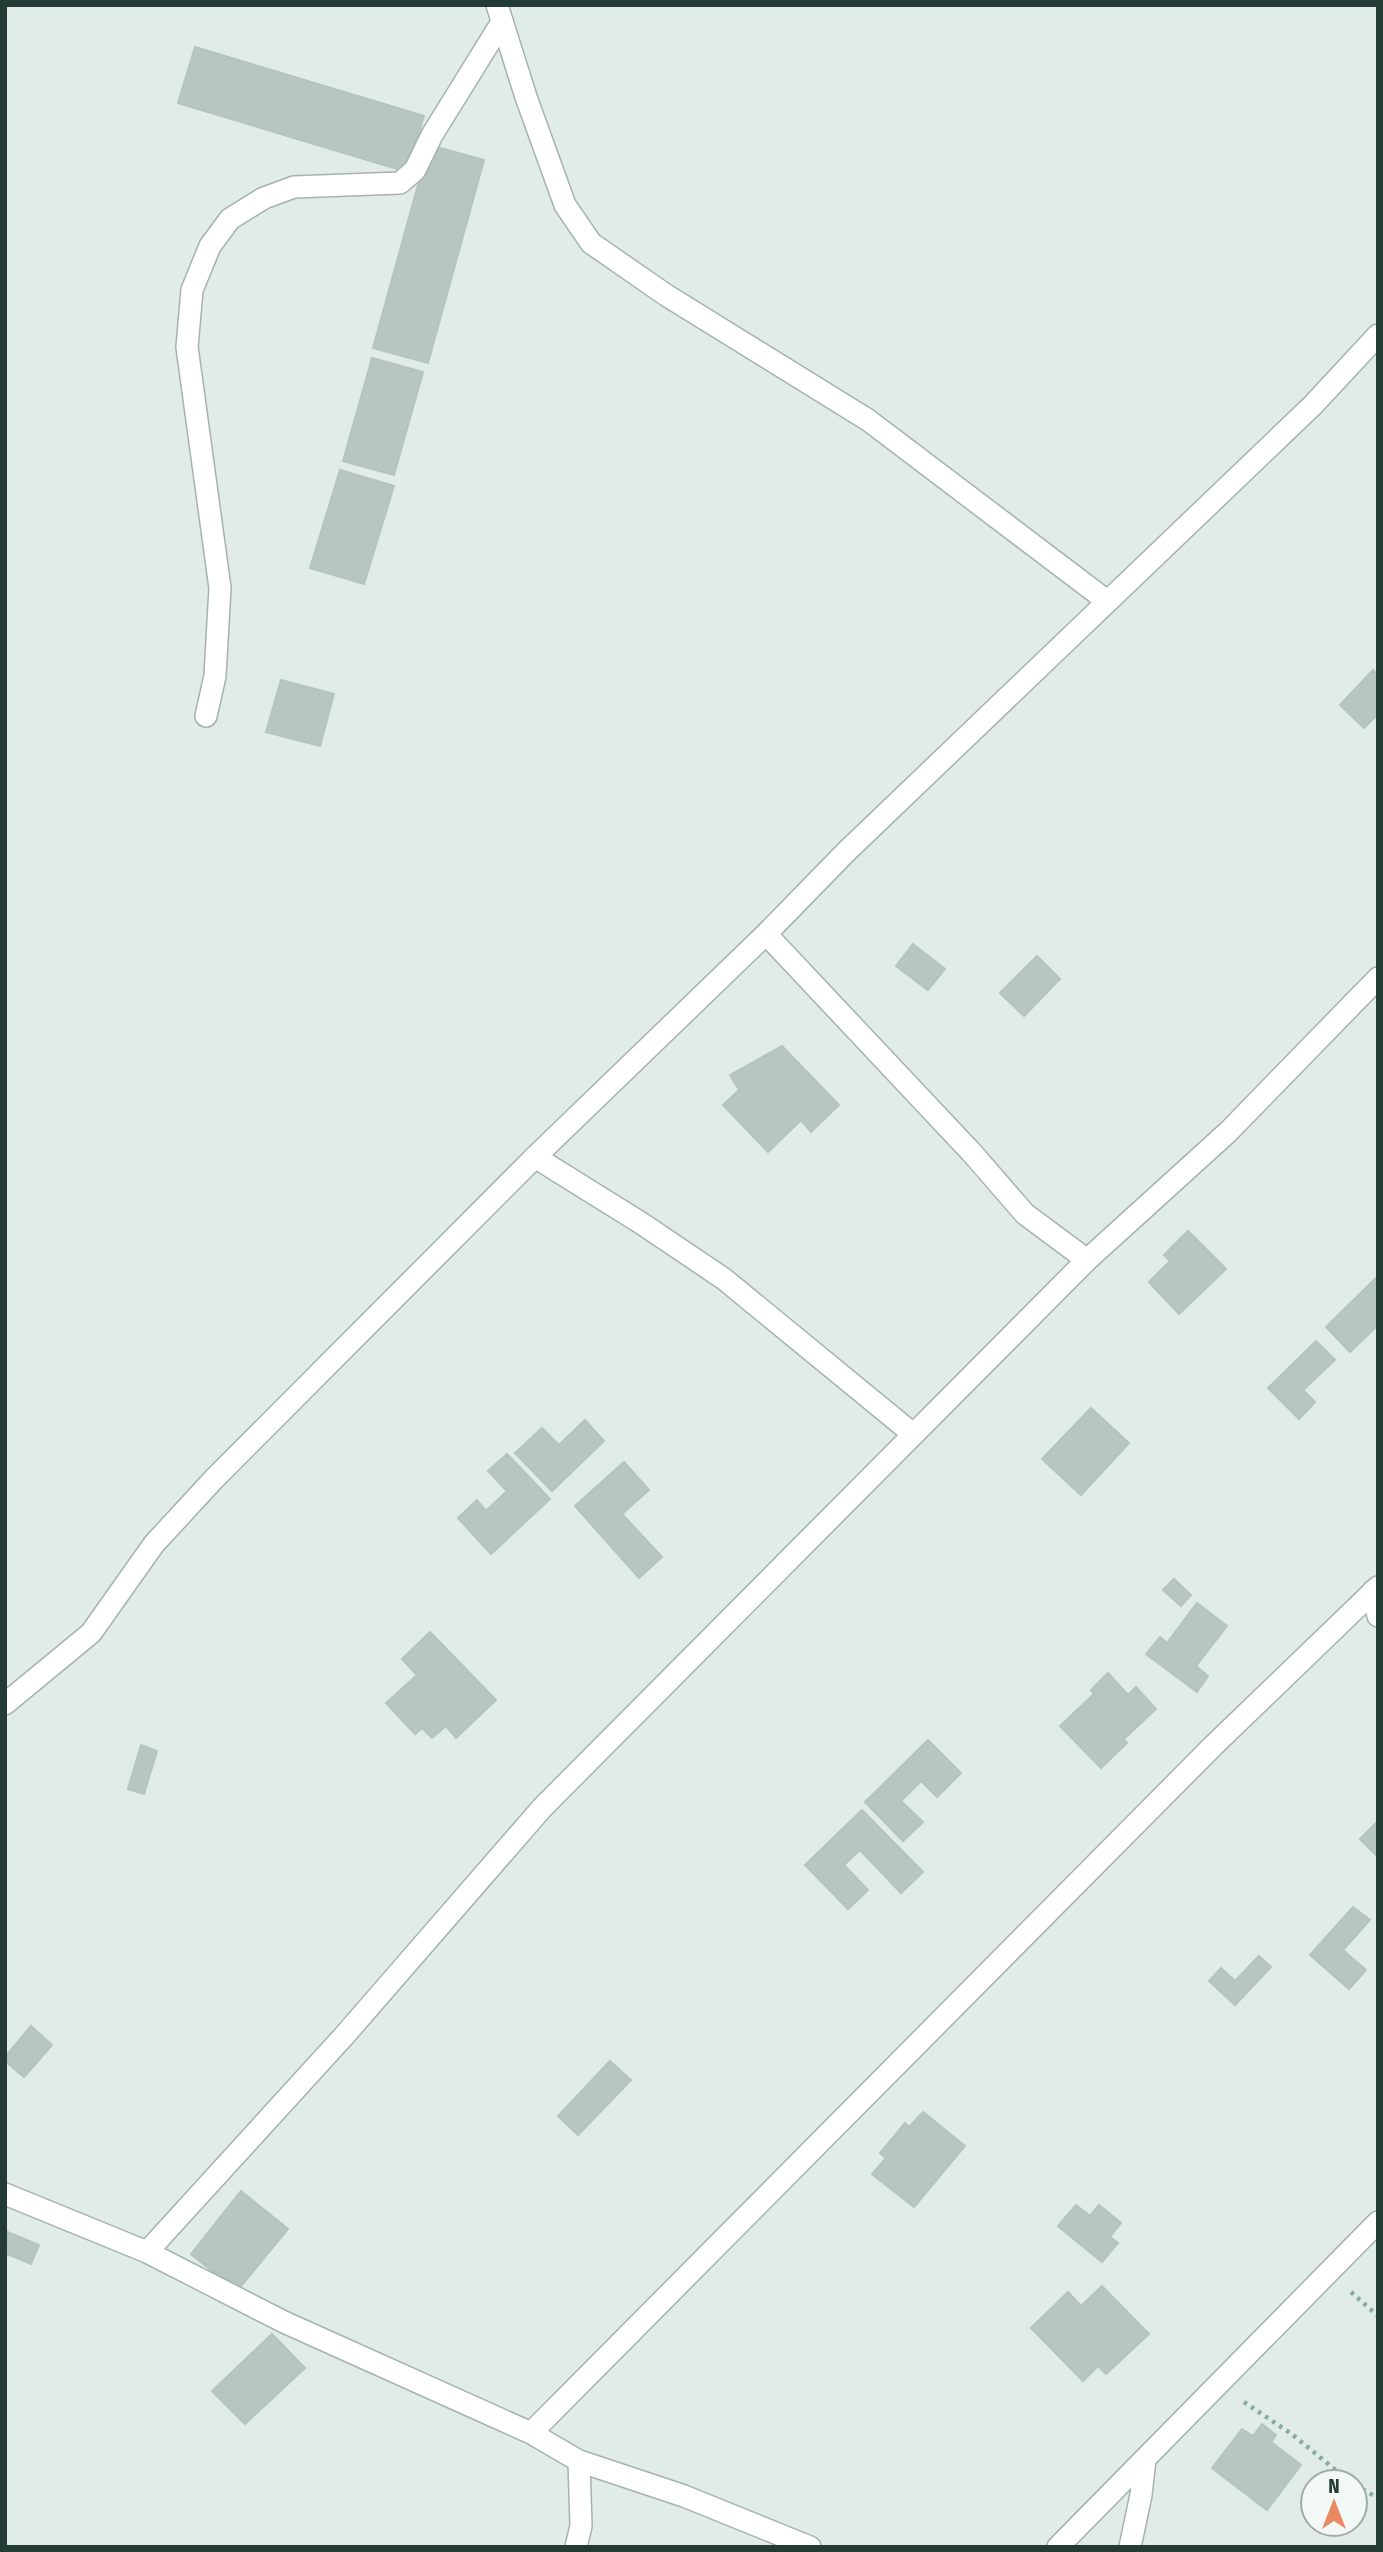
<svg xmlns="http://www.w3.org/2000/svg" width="1383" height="2552" font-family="'Fira Sans Condensed',sans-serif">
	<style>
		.building { fill: #b7c6c0; stroke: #b4c4be; stroke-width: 2 }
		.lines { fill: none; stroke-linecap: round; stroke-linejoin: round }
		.lane-casing { stroke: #a4b3ae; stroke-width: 24 }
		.street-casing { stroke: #a4b3ae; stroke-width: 24 }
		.path { stroke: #84ada2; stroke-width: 4.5; stroke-dasharray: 3.5 5; stroke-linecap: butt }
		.lane { stroke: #fff; stroke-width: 21 }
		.street { stroke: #fff; stroke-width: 21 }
	</style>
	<rect width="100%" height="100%" fill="#e1ebe7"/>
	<path class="building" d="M195,47L424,116L407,172L178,103Z
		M429,145L484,160L428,363L373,348Z
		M372,358L423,372L394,475L343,461Z
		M340,470L394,486L364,584L310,568Z
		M1373,670L1378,675V714L1364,728L1340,705Z
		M281,680L334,694L320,746L266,732Z
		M913,944L945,969L928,990L896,966Z
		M1037,956L1060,979L1024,1016L1000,993Z
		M782,1046L839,1105L811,1132L801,1120L768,1152L723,1105L739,1090L730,1075Z
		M1188,1231L1226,1269L1179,1314L1149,1282L1170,1261L1164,1255Z
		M1378,1276V1325L1350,1352L1326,1327Z
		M1316,1341L1335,1360L1303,1390L1315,1402L1299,1419L1268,1388Z
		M1091,1408L1129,1443L1081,1495L1042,1459Z
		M585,1420L604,1441L552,1491L515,1453L542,1428L559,1445Z
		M507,1454L550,1499L491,1554L458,1518L477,1500L486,1511L507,1491L488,1471Z
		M624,1462L649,1490L622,1514L662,1557L639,1578L575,1506Z
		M1174,1579L1191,1595L1181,1606L1163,1590Z
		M1197,1603L1227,1626L1196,1666L1208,1676L1197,1692L1146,1654L1160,1637L1167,1643Z
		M430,1632L496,1700L456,1738L446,1726L432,1738L422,1728L415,1734L386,1703L417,1675L402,1659Z
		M1108,1673L1128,1695L1136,1687L1156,1709L1124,1739L1127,1743L1101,1768L1060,1726L1094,1694L1091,1690Z
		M928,1740L961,1773L937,1797L921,1781L901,1801L923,1822L903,1841L865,1802Z
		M141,1745L157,1751L144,1794L128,1789Z
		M862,1810L923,1872L901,1893L860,1850L844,1865L868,1890L848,1909L805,1865Z
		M1378,1821V1857L1360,1839Z
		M1353,1907L1370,1920L1343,1950L1366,1970L1349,1989L1310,1955Z
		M1259,1956L1271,1967L1235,2005L1209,1981L1221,1968L1235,1981Z
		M31,2026L52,2045L24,2077L5,2061V2057Z
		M610,2061L631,2080L578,2135L558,2116Z
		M923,2112L965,2146L914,2207L872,2174L886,2158L880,2153L905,2123L909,2127Z
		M241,2191L288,2229L237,2291L191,2254Z
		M1076,2205L1090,2216L1099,2205L1121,2223L1110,2237L1118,2243L1102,2262L1058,2226Z
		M5,2231L39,2245L31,2264L5,2253Z
		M1102,2286L1149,2334L1106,2374L1098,2366L1083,2381L1031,2328L1068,2292L1081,2306Z
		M272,2334L305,2368L245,2424L212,2391Z
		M1262,2424L1276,2435L1271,2442L1301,2465L1267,2510L1212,2468L1242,2429L1253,2436Z"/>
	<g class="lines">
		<g class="lane-casing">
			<path id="lane" d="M206,716L215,676L220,588L187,347L192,290L210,246L230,219L264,198L294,187L400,183L415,170L432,135L502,22"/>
		</g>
		<g class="street-casing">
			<path id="street" d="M497,5L526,97L565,205L591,243L666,295L868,420L1107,601
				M766,934L973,1154L1025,1214L1087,1260
				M535,1157L641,1223L724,1279L913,1434
				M1373,1591L1378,1616
				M5,1704L91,1633L154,1544L214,1479L535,1157L766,934L847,851L1313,405L1378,335
				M5,2194L147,2252L284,2322L531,2433L579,2461L684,2496L810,2547
				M147,2252L344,2036L542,1808L1087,1260L1228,1132L1378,978
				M531,2433L1214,1745L1378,1587
				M576,2547L581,2526L579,2461
				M1058,2547L1378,2222
				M1130,2547L1141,2495L1145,2459"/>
		</g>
		<path class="path" d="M1351,2292L1378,2316
			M1244,2402L1293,2435L1350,2482
			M1355,2485L1378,2498"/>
		<use href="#lane" class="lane"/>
		<use href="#street" class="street"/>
	</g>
	<rect width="1383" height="2552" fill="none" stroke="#233b35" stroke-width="14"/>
	<g transform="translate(1334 2503)"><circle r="33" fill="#f2f8f5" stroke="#9faca8" stroke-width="2"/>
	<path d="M0-5L12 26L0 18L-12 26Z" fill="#ea8961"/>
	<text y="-10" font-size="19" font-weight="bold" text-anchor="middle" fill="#233b35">N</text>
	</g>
</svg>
